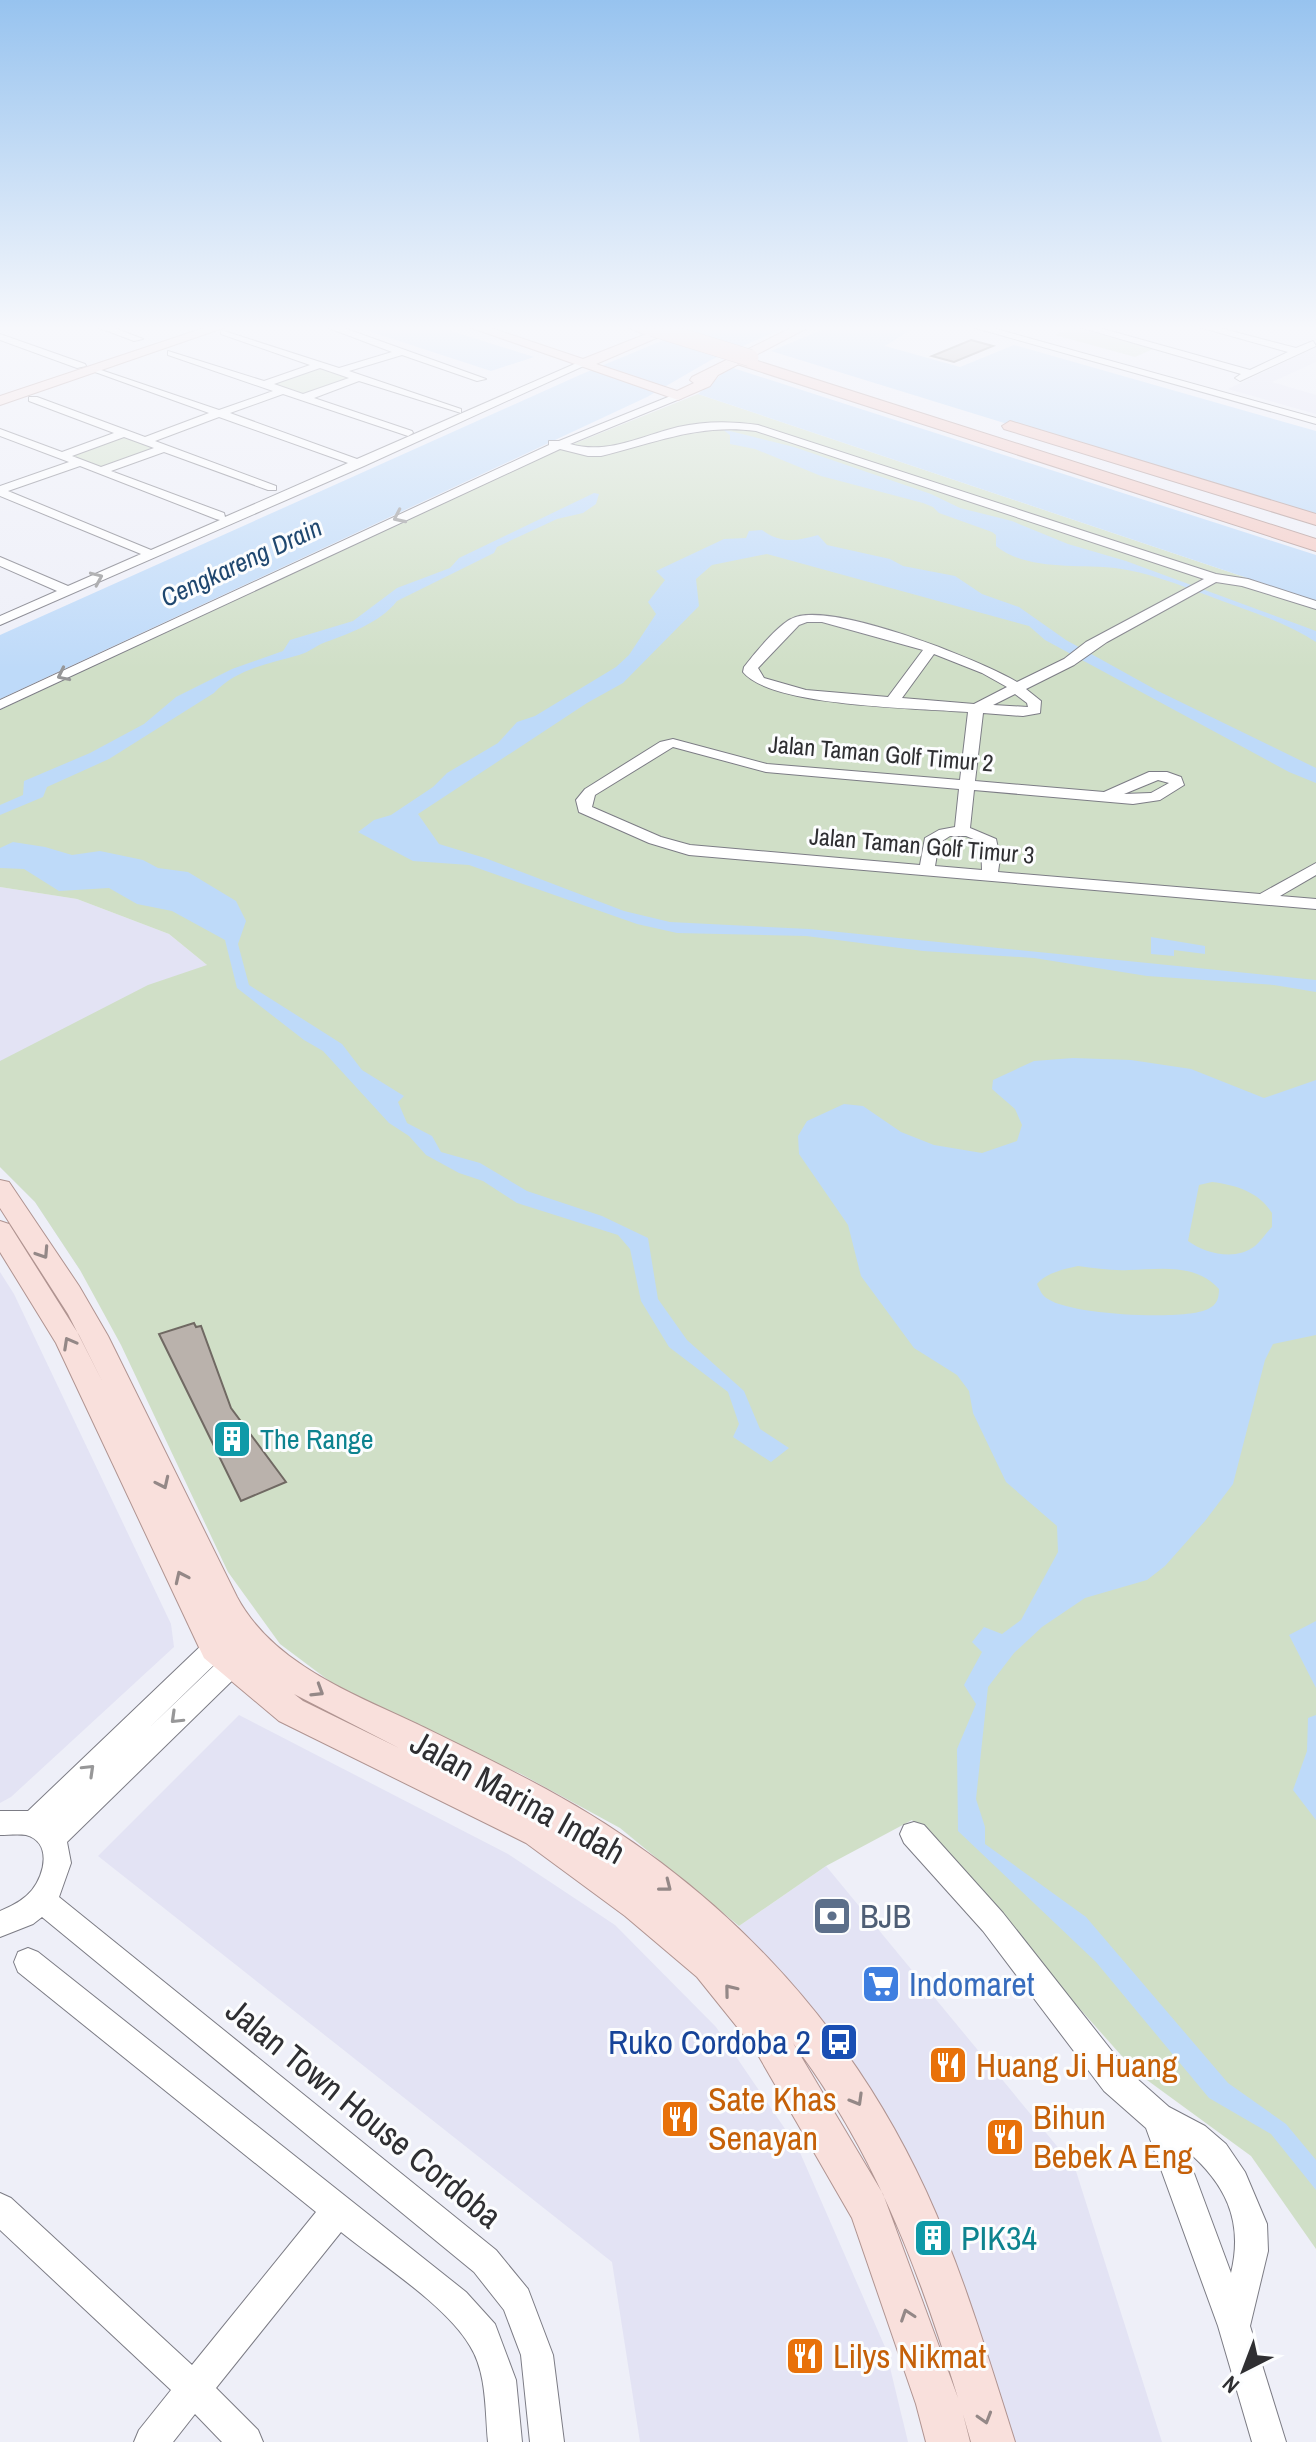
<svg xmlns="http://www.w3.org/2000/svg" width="1316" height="2442" font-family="'Archivo Narrow',sans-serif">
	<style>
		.built { fill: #e3e3f4 }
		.green { fill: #d0dfc7 }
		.water { fill: #bedaf9; fill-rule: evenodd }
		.building { fill: #bab2ac; stroke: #706963; stroke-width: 2 }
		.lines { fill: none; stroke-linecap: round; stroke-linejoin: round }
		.minor-casing { stroke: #7c7c85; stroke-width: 2 }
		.major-casing { stroke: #b09491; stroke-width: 2 }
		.highway-casing { stroke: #b09491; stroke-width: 2 }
		.minor { fill: #fff; fill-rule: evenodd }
		.major { fill: #f9e0dc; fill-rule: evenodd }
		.highway { fill: #f5cbc4; fill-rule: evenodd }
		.highway-bridge-casing { stroke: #b09491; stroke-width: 18; stroke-linecap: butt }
		.highway-bridge { stroke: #f5cbc4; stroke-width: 17 }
		.oneway { stroke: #979798 }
		.oneway2 { stroke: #948887 }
		.labels { text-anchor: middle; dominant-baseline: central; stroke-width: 6; stroke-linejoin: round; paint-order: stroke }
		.far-street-label { font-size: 24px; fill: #2f2f32; stroke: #fcfdfe }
		.far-water-label { font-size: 26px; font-style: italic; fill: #1f476f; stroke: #fcfdfe }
		.culture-label { font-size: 28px; fill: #0d838f; stroke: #fcfdfe; text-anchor: start }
		.near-street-label { font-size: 34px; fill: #2f2f32; stroke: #fcfdfe }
		.near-service-label { font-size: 34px; fill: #4e5e75; stroke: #fcfdfe; text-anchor: start }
		.near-shop-label { font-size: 34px; fill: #366cbe; stroke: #fcfdfe; text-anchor: start }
		.near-transit-label { font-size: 34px; fill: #164399; stroke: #fcfdfe; text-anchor: end }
		.near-food-label { font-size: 34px; fill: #c56008; stroke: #fcfdfe; text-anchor: start }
		.near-culture-label { font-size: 34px; fill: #0d838f; stroke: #fcfdfe; text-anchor: start }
	</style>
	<rect width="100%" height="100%" fill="#eeeff8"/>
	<path class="built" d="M1316,347V362L1272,382L1316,395V414L1228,389Z
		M0,887L77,899L169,934L207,965L80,1270L35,1202L0,1167Z
		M0,1272L14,1294L171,1624L174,1647L11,1797L0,1803Z
		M239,1715L508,1854L615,1925L716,2027L798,2148L885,2347L908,2442H640L612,2262L98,1856Z
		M826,1866L1075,2168L1162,2442H1015L937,2215L863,2077L739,1926Z"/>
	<path class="green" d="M1073,327L1153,349L1135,357L1055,335Z
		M320,368L352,378L305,396L272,385Z
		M698,394L1316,601V2249L1251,2156L1136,2072L912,1820L826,1866L739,1926L620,1828L521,1774L364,1707L280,1644L228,1572L121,1345L80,1270L35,1202L0,1167V1061L148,985L207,965L169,934L77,899L0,887V710L501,473Z
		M126,435L159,447L102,468L69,456Z"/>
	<path class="water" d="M356,327L442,328L534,357L491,371Z
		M695,327H786L711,360L647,397L0,699V635L582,374Z
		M829,327H915L885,346L960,367L1014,345L1316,431V519L771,351Z
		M730,367L1316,555V601L698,394Z
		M722,429L794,447L931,494L960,508L1012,521L1068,544L1126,561L1316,631V642C1283,621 1246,610 1209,596C1179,585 1148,572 1115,568C1078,564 1027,571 996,546V535L992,532L939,513L933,507L923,503L821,476L755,449L730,444V435Z
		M594,493L599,494L596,504L583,513L557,519L497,547L494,553L397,601C379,624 347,634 321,644C313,648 307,653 299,655C267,664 237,669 214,693L109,759L47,787L43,797L0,815V805L23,795L24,781L90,753L144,724L176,697L232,669L283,651L290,640L353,621L397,588L450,568L459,558Z
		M762,530C781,544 797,541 818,535L827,545L890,559L903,566L955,576L982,594L1019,607L1066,640L1158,691L1316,768V783L1289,772L1045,640L1029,626L767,554L712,565L696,579L699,606L623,683L587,703L418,814L439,844L485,858L624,911L670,922L809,929L1316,980V992L1274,985L1147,976L1034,958L923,951L806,936L677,933L637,924L469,865L413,861L358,832L374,820L391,815L433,787L447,773L498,743L517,722L535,716L616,667L629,655L656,614L648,602L665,580L656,571L724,539L746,538L749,531Z
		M13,842L45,847L72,855L100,851L143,860L158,868L188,872L236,901L246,921L238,944L249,985L342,1044L362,1070L404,1096L398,1102L407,1123L432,1136L441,1152L480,1163L527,1191L602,1216L648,1238L658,1299L687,1340L744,1391L760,1429L789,1448L771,1462L733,1437L739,1424L728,1392L669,1347L641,1301L630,1249L618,1235L517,1203L483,1181L459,1173L426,1155L409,1136L389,1123L323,1051L304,1040L237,988L225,940L172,911L137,904L109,888L59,891L24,869L0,868V848Z
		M1151,937L1205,946V954L1174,950V956L1151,954Z
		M1073,1058L1131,1060L1191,1069L1264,1098L1316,1080V1335L1273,1344L1265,1360L1233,1484L1205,1521L1165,1566L1147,1580L1085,1598L1042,1627L1014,1653L988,1687L976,1799L985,1827V1844L1086,1917L1228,2083L1286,2124L1316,2160V2190L1271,2134L1209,2098L1096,1962L958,1831L957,1749L976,1704L964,1685L982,1652L972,1642L984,1627L1002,1634L1021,1620L1058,1552L1057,1526L1006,1482L973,1413L969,1391L957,1375L914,1348L861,1276L848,1225L799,1154L798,1136L807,1121L844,1104L863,1106L901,1132L934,1145L982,1153L1017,1141L1022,1125L1015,1109L992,1089L993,1080L1034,1061ZM1212,1182C1236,1185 1259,1192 1272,1213V1227C1266,1233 1261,1241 1255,1246C1236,1261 1206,1254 1188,1241L1199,1185ZM1078,1266C1095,1268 1112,1271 1129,1270C1160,1269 1196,1263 1219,1289C1219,1298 1217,1305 1208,1309C1184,1321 1071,1315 1048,1299C1042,1296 1040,1290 1037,1284C1046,1273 1064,1269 1078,1266Z
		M1316,1621V1688L1289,1635Z
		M1316,1715V1820L1293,1790L1307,1751L1308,1718Z"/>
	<path class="building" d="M971,340L993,346L954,362L932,356Z
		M194,1323L196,1327L201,1326L231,1408L286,1482L241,1501L159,1334Z"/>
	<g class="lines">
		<g class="minor-casing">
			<path id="minor" d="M97,327H112L143,339L134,341Z
				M326,327H341L486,379L477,381L402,355L349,371L461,409V413L359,381L314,398L412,431L413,433L408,436L283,394L230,413L357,459L579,362L588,364L364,466L0,625V616L57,591L0,566V557L68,586L141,554L0,496V486L69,462L0,436V429L62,452L114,433L29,401V397H37L145,437L209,413L95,372V368L219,410L273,391L168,355V351L264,381L310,365L221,334V330L339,368L392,352ZM320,368L349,378L303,394L274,384ZM219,417L348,463L225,517L224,513L111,471L164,452L268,490H276V486L155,441ZM124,437L154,448L101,467L72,456ZM80,466L216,519L220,520L151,550L8,491Z
				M972,327H989L1316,418V424Z
				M1079,327H1096L1250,370L1288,352L1199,327H1216L1296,348L1313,341L1316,346L1240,381L1235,378L1241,374Z
				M0,334L85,364L86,366L77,368L0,340Z
				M678,393L683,396L682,398L570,444C608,455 641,436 678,427C705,421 730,421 758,425L1216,574L1248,579L1316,601V609L1242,586L1216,582L1107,642L1074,665L1026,689L1041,701L1040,713L1023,716L983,713L975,781L1104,792L1149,772H1167L1181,777L1184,785L1160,800L1133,804L974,790L970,828L996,839L1000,858L998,872L1260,894L1316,863V875L1280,896L1316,899V909L689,855L649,843L579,812L576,800L585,789L660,742L673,739L767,764L960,780L968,712C920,708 771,707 743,672L744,667C754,654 777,626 791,619C827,599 981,660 1017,682L1064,659L1086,642L1204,579L756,431C700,423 654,443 601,456H588L560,449L0,709V700L549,445V441H559ZM807,622H822L923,650L888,697L806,690L764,678L758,668L799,625ZM934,654L982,673L1007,687L974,704L902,698ZM1015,694L1027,703L1028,707L993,705ZM673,747L766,772L959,789L955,827L939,830L925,838L920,865L690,845L661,837L592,807L595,795ZM1158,780L1169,783L1151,793L1124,794ZM950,836H966L981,842L982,870L935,866L939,843Z
				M215,1638L225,1644L234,1641L243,1644L246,1651L241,1672L67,1842L71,1863L59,1897L496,2250L528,2289L553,2355L564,2442H530L521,2355L504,2310L474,2272L42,1917L33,1924L0,1937V1911C12,1906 24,1900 32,1890C45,1874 52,1842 26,1835C18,1834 8,1835 0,1835V1811H28L206,1641ZM220,1659V1660L150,1727Z
				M914,1822L924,1825L1003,1913L1126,2069L1169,2107L1205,2126L1226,2144L1245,2172L1267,2224L1268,2251L1250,2326L1286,2442H1252L1218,2326L1146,2128L1104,2091L983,1931L904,1843L900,1834L904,1825ZM1185,2149C1225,2183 1244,2220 1231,2273Z
				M28,1948L38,1952L466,2292L495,2324L516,2380L522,2442H488C485,2411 487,2373 470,2346C446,2305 378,2262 341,2232L216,2388L258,2430L263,2442H222L195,2414L173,2442H134L139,2430L171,2390L0,2230V2193L11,2198L192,2365L316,2212L18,1972L14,1962L18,1952Z"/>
		</g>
		<g class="major-casing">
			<path id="major" d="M207,327H226L0,405V396Z
				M469,327H488L583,359L664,327H682L596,364L677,391L694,383L690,380L692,377L793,327H809L718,375L710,386L678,400Z
				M0,1180L9,1182L79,1286L108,1336L237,1597C273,1664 352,1693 417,1724C460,1745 504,1766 546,1789C714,1880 846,2017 926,2191C963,2272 988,2357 1015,2442H971L963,2414L970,2442H926L916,2404L852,2218L754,2048L697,1977L625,1916L526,1843L279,1721L204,1658L56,1343L0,1252V1221L9,1224L79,1335L102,1381L68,1314L0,1208ZM294,1694L399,1748L303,1701ZM793,2043C875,2153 919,2269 958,2398L883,2194Z"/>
		</g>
		<g class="highway-casing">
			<path id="highway" d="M627,327H649L653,331L646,335Z
				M742,356L1316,539V551L737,364V358Z
				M1010,421L1316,514V525L1004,429L1002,426Z"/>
		</g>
		<use href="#minor" class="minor"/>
		<use href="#major" class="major"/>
		<use href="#highway" class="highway"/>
		<g class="highway-bridge-casing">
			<path id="highway-bridge" d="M653,328L750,358"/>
		</g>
		<use href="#highway-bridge" class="highway-bridge"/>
	</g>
	<defs><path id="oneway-chevron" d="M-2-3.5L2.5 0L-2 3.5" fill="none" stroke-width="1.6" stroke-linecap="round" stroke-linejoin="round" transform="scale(2)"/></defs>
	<g class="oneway">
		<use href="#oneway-chevron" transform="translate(399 517) rotate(155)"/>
		<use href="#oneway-chevron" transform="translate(97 578) rotate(-24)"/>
		<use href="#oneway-chevron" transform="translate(63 675) rotate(154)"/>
		<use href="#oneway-chevron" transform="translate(176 1718) rotate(136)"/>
		<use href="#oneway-chevron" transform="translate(89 1770) rotate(-44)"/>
	</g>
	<g class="oneway2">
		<use href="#oneway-chevron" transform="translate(43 1253) rotate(57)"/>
		<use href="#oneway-chevron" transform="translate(69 1343) rotate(-119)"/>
		<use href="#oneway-chevron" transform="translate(163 1483) rotate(65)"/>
		<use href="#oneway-chevron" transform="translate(181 1577) rotate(-115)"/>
		<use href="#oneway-chevron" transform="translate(318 1691) rotate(32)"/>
		<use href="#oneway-chevron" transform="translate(666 1886) rotate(38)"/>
		<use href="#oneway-chevron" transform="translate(730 1990) rotate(-129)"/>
		<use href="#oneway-chevron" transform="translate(857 2100) rotate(60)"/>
		<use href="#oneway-chevron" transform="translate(907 2315) rotate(-109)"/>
		<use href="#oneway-chevron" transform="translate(985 2418) rotate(73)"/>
	</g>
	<linearGradient id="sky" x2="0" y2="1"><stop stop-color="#97c3ef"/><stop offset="0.49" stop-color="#f7f8fc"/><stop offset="1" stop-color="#f7f8fc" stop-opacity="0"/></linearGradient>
	<rect width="1316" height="669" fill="url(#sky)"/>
	<defs>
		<g id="building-square" transform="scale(2)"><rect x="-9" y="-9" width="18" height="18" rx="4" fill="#0f9aa8" stroke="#fcfdfe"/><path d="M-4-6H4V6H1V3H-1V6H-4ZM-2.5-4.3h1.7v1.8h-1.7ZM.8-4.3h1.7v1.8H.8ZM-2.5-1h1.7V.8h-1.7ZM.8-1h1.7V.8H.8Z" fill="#fff"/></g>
		<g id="bank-square" transform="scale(2)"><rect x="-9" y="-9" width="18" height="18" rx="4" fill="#5c6f8a" stroke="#fcfdfe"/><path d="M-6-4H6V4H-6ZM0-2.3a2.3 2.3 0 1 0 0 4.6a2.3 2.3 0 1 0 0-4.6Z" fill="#fff"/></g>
		<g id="supermarket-square" transform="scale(2)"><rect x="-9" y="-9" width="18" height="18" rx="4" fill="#3f7fe0" stroke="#fcfdfe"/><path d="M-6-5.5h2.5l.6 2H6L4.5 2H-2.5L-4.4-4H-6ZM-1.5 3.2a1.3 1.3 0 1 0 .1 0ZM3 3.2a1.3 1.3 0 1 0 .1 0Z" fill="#fff"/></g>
		<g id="bus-square" transform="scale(2)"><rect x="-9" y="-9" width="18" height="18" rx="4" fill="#1a4fb4" stroke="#fcfdfe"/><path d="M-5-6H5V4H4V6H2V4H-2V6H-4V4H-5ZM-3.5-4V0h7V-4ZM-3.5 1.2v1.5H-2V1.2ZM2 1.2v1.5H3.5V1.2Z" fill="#fff"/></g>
		<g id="restaurant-square" transform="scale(2)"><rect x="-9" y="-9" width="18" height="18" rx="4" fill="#e8710a" stroke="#fcfdfe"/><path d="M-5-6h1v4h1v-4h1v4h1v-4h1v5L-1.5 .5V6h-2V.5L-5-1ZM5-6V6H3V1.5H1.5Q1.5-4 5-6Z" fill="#fff"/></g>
	</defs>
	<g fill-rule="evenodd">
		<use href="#building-square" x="232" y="1439"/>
		<use href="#bank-square" x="832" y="1916"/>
		<use href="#supermarket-square" x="881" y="1984"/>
		<use href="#bus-square" x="839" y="2042"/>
		<use href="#restaurant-square" x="948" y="2065"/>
		<use href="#restaurant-square" x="680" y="2119"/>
		<use href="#restaurant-square" x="1005" y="2137"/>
		<use href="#building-square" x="933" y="2238"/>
		<use href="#restaurant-square" x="805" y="2356"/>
	</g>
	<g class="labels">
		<g class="far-street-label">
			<text transform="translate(881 753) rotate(5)">Jalan Taman Golf Timur 2</text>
			<text transform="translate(922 845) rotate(5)">Jalan Taman Golf Timur 3</text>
		</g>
		<g class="far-water-label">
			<text transform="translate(241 562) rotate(-25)">Cengkareng Drain</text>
		</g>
		<g class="culture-label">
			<text x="260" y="1439">The Range</text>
		</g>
		<g class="near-street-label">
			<text transform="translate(518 1797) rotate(29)">Jalan Marina Indah</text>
			<text transform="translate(364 2113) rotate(39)">Jalan Town House Cordoba</text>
		</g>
		<g class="near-service-label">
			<text x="860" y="1916">BJB</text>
		</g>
		<g class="near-shop-label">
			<text x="909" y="1984">Indomaret</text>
		</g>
		<g class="near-transit-label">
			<text x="811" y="2042">Ruko Cordoba 2</text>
		</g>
		<g class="near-food-label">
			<text x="976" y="2065">Huang Ji Huang</text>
			<text x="708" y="2099">Sate Khas<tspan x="708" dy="39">Senayan</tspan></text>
			<text x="1033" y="2117">Bihun<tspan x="1033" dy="39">Bebek A Eng</tspan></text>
			<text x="833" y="2356">Lilys Nikmat</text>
		</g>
		<g class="near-culture-label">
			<text x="961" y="2238">PIK34</text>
		</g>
	</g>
	<g transform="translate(1244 2370) rotate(222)" stroke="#fcfdfe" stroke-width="6" paint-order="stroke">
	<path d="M0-6L14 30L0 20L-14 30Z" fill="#2f2f32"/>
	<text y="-12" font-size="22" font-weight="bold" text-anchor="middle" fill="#2f2f32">N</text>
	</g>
</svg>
